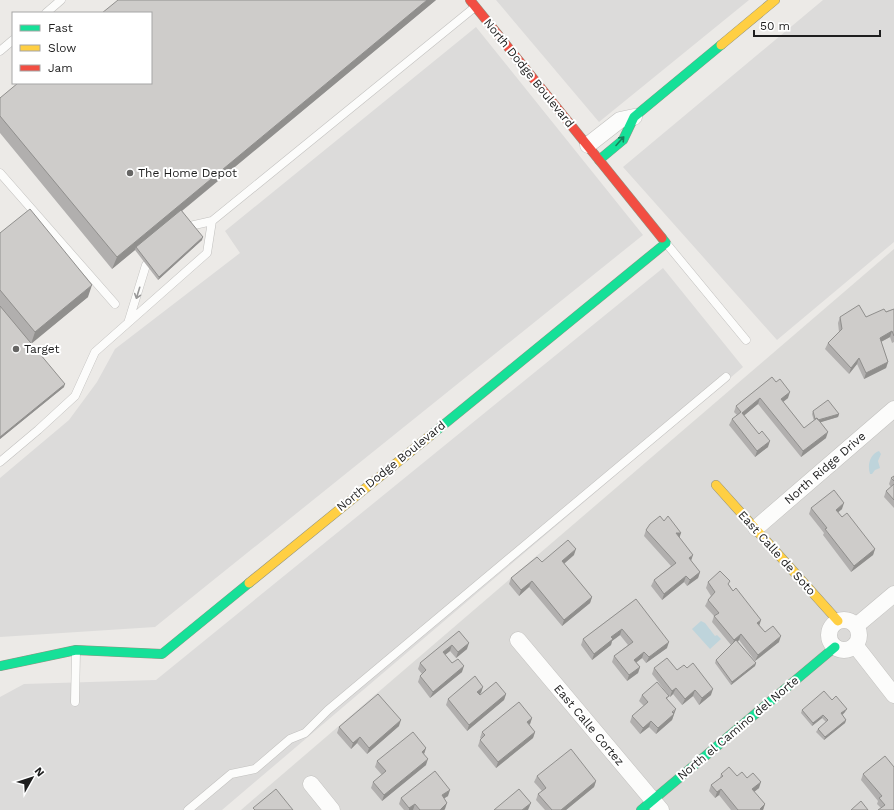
<svg xmlns="http://www.w3.org/2000/svg" width="894" height="810" font-family="'Work Sans',sans-serif">
	<style>
		.residential { fill: #dbdad8 }
		.parking { fill: #dcdbda }
		.water { fill: #bed4db }
		.lines { fill: none; stroke-linecap: round; stroke-linejoin: round }
		.lane-casing { stroke: #c2c1bf; stroke-width: 9 }
		.street-casing { stroke: #c2c1bf; stroke-width: 17 }
		.fast-casing { stroke: #919381; stroke-width: 10 }
		.slow-casing { stroke: #919381; stroke-width: 10 }
		.jam-casing { stroke: #919381; stroke-width: 10 }
		.lane { stroke: #fcfcfb; stroke-width: 8 }
		.street { stroke: #fcfcfb; stroke-width: 16 }
		.fast { stroke: #16e098; stroke-width: 9 }
		.slow { stroke: #ffcf43; stroke-width: 9 }
		.jam { stroke: #f24e42; stroke-width: 9 }
		.wall { fill: #b1afae }
		.shaded-wall { fill: #908f8d }
		.building { fill: #ceccca; stroke: #908f8d }
		.oneway { stroke: #1a7f5b }
		.oneway2 { stroke: #989898 }
		.poi-dot { fill: #666564; stroke: #fff; stroke-width: 1.5 }
		.labels { text-anchor: middle; dominant-baseline: central; stroke-width: 4; stroke-linejoin: round; paint-order: stroke }
		.street-label { font-size: 12px; fill: #1e1e1e; stroke: #fff }
		.poi-label { font-size: 12px; fill: #1e1e1e; stroke: #fff; text-anchor: start }
	</style>
	<rect width="100%" height="100%" fill="#eceae7"/>
	<path class="residential" d="M894,249V810H241Z"/>
	<path class="parking" d="M496,0H749L599,122Z
		M823,0H894V242L777,340L623,167Z
		M476,27L643,235L155,627L0,637V478L69,420L97,382L115,349L240,253L225,231Z
		M663,268L743,367L222,810H0V697L24,684L156,680Z"/>
	<path class="water" d="M879,451L881,454L878,461L880,468L875,470L872,474H870C867,465 870,454 879,451Z
		M701,621L705,623L715,636L717,635L721,639L710,649L692,629Z"/>
	<g class="lines">
		<g class="lane-casing">
			<path id="lane" d="M46,13L61,0
				M0,51L13,40
				M0,173L115,304
				M190,226L212,221
				M666,243L746,340
				M129,320L146,265
				M0,462L38,430L75,396L95,352L207,253L212,221L475,7
				M75,702L76,651
				M188,810L231,774L255,769L290,739L305,733L328,710L726,377"/>
		</g>
		<g class="street-casing">
			<path id="street" d="M588,145L620,120L634,117
				M756,528L894,409
				M829 635a15 15 0 1 1 30 0a15 15 0 1 1-30 0Z
				M856,626L894,594
				M518,640L661,810
				M855,645L894,695
				M311,784L332,810"/>
		</g>
		<g class="fast-casing">
			<path id="fast" d="M599,160L623,140L634,117L721,45
				M431,435L666,243L662,238
				M0,666L76,650L162,654L249,583
				M641,810L835,647"/>
		</g>
		<g class="slow-casing">
			<path id="slow" d="M721,45L775,0
				M716,485L838,621
				M249,583L431,435"/>
		</g>
		<g class="jam-casing">
			<path id="jam" d="M470,0L662,238"/>
		</g>
		<use href="#lane" class="lane"/>
		<use href="#street" class="street"/>
		<use href="#fast" class="fast"/>
		<use href="#slow" class="slow"/>
		<use href="#jam" class="jam"/>
	</g>
	<path class="wall" d="M436,0L182,211L202,240L158,280L135,250L112,269L0,133V98Z
		M0,233L88,297L31,343L64,387L0,439Z
		M894,309V342L892,343L890,337L881,342L888,362L886,368L864,379L857,364L849,374L825,349L828,343L839,332L838,323L840,317H866Z
		M772,377L788,398L783,402L804,428L814,421L812,414L813,411L839,414L838,417L820,422L826,438L801,457L758,404L744,415L768,447L755,457L729,425L732,419L737,415L734,412L736,406Z
		M894,476V508L884,497L886,491L891,487L889,484L891,478Z
		M811,508L842,509L838,512L842,517L875,549L873,555L851,572L823,535L824,533L809,514Z
		M664,521L679,537L691,561L700,572L698,578L687,586L684,582L662,600L651,586L654,580L671,566L644,536L646,530Z
		M574,555L564,564L592,597L590,603L562,626L529,587L519,596L509,584L511,578L542,562Z
		M708,582L729,585L733,591L761,620L759,625L765,632L779,642L755,661L739,640L738,642L756,663L755,666L731,685L715,663L716,660L731,645L712,622L714,616L705,606L708,600L711,596L706,588Z
		M636,599L667,648L646,663L642,658L636,662L640,667L638,673L627,681L612,662L614,656L628,645L620,635L612,641L611,645L592,660L581,645L583,639Z
		M459,631L467,649L456,658L450,651L445,655L452,663L462,672L430,698L418,682L420,676L422,674L418,669L420,663Z
		M654,668L677,670L711,695L699,705L693,696L682,705L673,694L670,697L652,674Z
		M481,693L479,694L480,695L506,694L504,700L467,731L446,705L448,699Z
		M642,695L669,696L667,699L674,714L672,720L656,734L649,727L640,734L630,722L632,716L644,706L639,701Z
		M832,700L845,712L842,715L846,720L845,723L824,740L816,732L818,729L826,722L822,718L812,726L801,713L802,710Z
		M532,718L530,724L529,725L535,732L533,738L496,768L478,746L480,740L481,739L480,738L482,732Z
		M399,726L367,754L357,743L351,749L337,733L339,727Z
		M426,748L424,754L426,765L382,801L371,788L373,782L382,775L375,767L377,761Z
		M721,774L747,778L759,788L754,792L765,804L763,810H731L719,795L715,798L709,791L711,785L720,778Z
		M863,774L894,810L881,808L877,804L878,801L861,780Z
		M537,776L596,781L594,787L566,810H545L536,800L538,794L542,791L534,782Z
		M448,796L444,798L445,809L444,810H404L399,804L401,798Z"/>
	<path class="shaded-wall" d="M427,0H436L137,248L136,247L135,250L112,269L117,257Z
		M203,237L202,240L158,280L159,277Z
		M92,285L88,297L31,344L35,332Z
		M892,331L890,337L877,344L880,338Z
		M859,358L857,364L849,374L851,368Z
		M888,362L886,368L864,379L866,373Z
		M65,384L64,387L0,439V437Z
		M790,392L788,398L779,405L781,399Z
		M760,398L758,404L740,419L742,413Z
		M839,414L838,417L815,424L816,421Z
		M828,432L826,438L801,457L803,451Z
		M770,441L768,447L755,457L757,451Z
		M844,503L842,509L834,516L836,510Z
		M676,533H681L679,539Z
		M576,549L574,555L560,567L562,561Z
		M875,549L873,555L851,572L854,566Z
		M693,555L691,561L689,558Z
		M700,572L698,578L687,586L690,580Z
		M686,576L684,582L662,600L664,594Z
		M532,581L529,587L519,596L521,590Z
		M592,597L590,603L562,626L564,620Z
		M761,620L759,626L757,623Z
		M622,629L620,635L612,641L611,645L592,660L594,654L611,637Z
		M741,634L739,640L732,646L734,640Z
		M781,636L779,642L755,661L758,655Z
		M669,642L667,648L646,663L649,657Z
		M469,643L467,649L456,658L458,652Z
		M452,645L450,651L441,658L443,652Z
		M644,652L642,658L632,666L634,660Z
		M756,663L755,666L731,685L732,682Z
		M464,666L462,672L430,698L433,692Z
		M640,667L638,673L627,681L629,675Z
		M483,687L481,693L475,698L477,692Z
		M676,688L673,694L670,697L672,691Z
		M713,689L711,695L699,705L702,698Z
		M695,690L693,696L682,705L685,699Z
		M506,694L504,700L467,731L469,725Z
		M676,709L672,720L656,734L658,728Z
		M847,709L845,712L840,717L841,713Z
		M823,715L822,718L812,726L813,723Z
		M532,718L530,724L525,728L527,722Z
		M401,720L399,726L367,754L369,748Z
		M846,720L845,723L824,740L825,737Z
		M651,721L649,727L640,734L643,728Z
		M535,732L533,738L496,768L498,762Z
		M360,737L357,743L351,749L353,743Z
		M426,748L424,754L422,752Z
		M428,759L426,765L382,801L384,795Z
		M596,781L594,787L566,810H561Z
		M761,782L759,788L750,795L752,789Z
		M721,789L719,795L715,798L717,792Z
		M450,790L448,796L440,801L442,795Z
		M447,803L445,809L444,810H440Z
		M531,803L528,810H522Z
		M415,804L413,810H409V808Z
		M765,804L763,810H759Z"/>
	<path class="building" d="M118,0H427L117,257L0,116V98L18,83H151V13H102Z
		M30,209L92,285L35,332L0,290V233Z
		M181,210L203,237L159,277L136,247Z
		M859,305L866,317L884,309L886,312L894,309V336L892,331L880,338L888,362L866,373L859,358L851,368L828,343L842,329L840,317Z
		M0,306L65,384L0,437Z
		M772,377L776,382L780,379L790,392L781,399L804,428L817,418L828,432L803,451L760,398L742,413L759,434L762,431L770,441L757,451L732,419L741,412L736,406Z
		M828,400L839,414L818,420L817,418L815,419L813,411Z
		M894,476V481L891,478Z
		M894,484V500L886,491Z
		M834,490L844,503L836,510L842,517L847,513L875,549L854,566L825,529L827,528L811,508Z
		M660,516L664,521L668,516L681,533H676L693,555L689,558L700,572L690,580L686,576L664,594L654,580L676,563L646,530L650,524Z
		M568,540L576,549L562,561L592,597L564,620L532,581L521,590L511,578L537,557L542,562Z
		M720,571L730,581L728,584L733,591L736,588L761,620L757,623L765,632L773,626L781,636L758,655L741,634L734,640L714,616L719,613L708,600L715,592L708,582Z
		M636,599L669,642L649,657L644,652L634,660L640,667L629,675L614,656L633,642L622,629L611,637L613,639L594,654L583,639Z
		M459,631L469,643L458,652L452,645L443,652L452,663L458,659L464,666L433,692L420,676L426,670L420,663Z
		M736,640L756,663L732,682L716,660Z
		M667,658L677,670L684,665L687,668L693,663L713,689L702,698L695,690L685,699L676,688L672,691L654,668Z
		M475,676L483,687L477,692L480,695L496,682L506,694L469,725L448,699Z
		M657,682L669,696L666,698L676,709L672,712L674,714L658,728L651,721L643,728L632,716L648,702L642,695Z
		M824,691L832,700L836,696L847,709L841,713L846,720L825,737L818,729L828,720L823,715L813,723L802,710Z
		M378,694L401,720L369,748L360,737L353,743L339,727Z
		M519,702L532,718L527,722L535,732L498,762L480,740L485,735L482,732Z
		M413,732L426,748L422,752L428,759L384,795L373,782L386,771L377,761Z
		M571,749L596,781L561,810H552L538,794L546,788L537,776Z
		M885,756L894,767V810H878L885,805L879,798L882,796L863,774Z
		M729,767L737,776L742,772L747,778L753,773L761,782L752,789L765,804L760,809L761,810H738L721,789L717,792L711,785L723,776L721,774Z
		M435,771L450,790L442,795L447,803L440,810H420L415,804L409,808L401,798Z
		M276,789L293,810H255L253,808Z
		M519,789L531,803L522,810H494Z
		M861,801L868,810H851Z"/>
	<defs><path id="oneway-shaft" d="M-6 0H5M1.5-3L5.5 0L1.5 3" fill="none" stroke-width="1.6" stroke-linecap="round" stroke-linejoin="round"/></defs>
	<use class="oneway" href="#oneway-shaft" transform="translate(620 141) rotate(-48)"/>
	<use class="oneway2" href="#oneway-shaft" transform="translate(138 293) rotate(107)"/>
	<g class="poi-dot">
		<circle cx="130" cy="173" r="4"/>
		<circle cx="16" cy="349" r="4"/>
	</g>
	<g class="labels">
		<g class="street-label">
			<text transform="translate(529 73) rotate(51)">North Dodge Boulevard</text>
			<text transform="translate(391 466) rotate(-39)">North Dodge Boulevard</text>
			<text transform="translate(825 468) rotate(-41)">North Ridge Drive</text>
			<text transform="translate(777 553) rotate(48)">East Calle de Soto</text>
			<text transform="translate(589 725) rotate(50)">East Calle Cortez</text>
			<text transform="translate(738 728) rotate(-40)">North el Camino del Norte</text>
		</g>
		<g class="poi-label">
			<text x="138" y="173">The Home Depot</text>
			<text x="24" y="349">Target</text>
		</g>
	</g>
	<rect x="12" y="12" width="140" height="72" fill="#ffffff" stroke="#a5a5a5"/>
	<rect x="20" y="25" width="20" height="6" fill="#16e098" stroke="#a5a5a5"/>
	<text x="48" y="32" font-size="12" fill="#1e1e1e">Fast</text>
	<rect x="20" y="45" width="20" height="6" fill="#ffcf43" stroke="#a5a5a5"/>
	<text x="48" y="52" font-size="12" fill="#1e1e1e">Slow</text>
	<rect x="20" y="65" width="20" height="6" fill="#f24e42" stroke="#a5a5a5"/>
	<text x="48" y="72" font-size="12" fill="#1e1e1e">Jam</text>
	<g transform="translate(32 778) rotate(51)" stroke="#ffffff" stroke-width="3" paint-order="stroke">
	<path d="M0-3L7 15L0 10L-7 15Z" fill="#1e1e1e"/>
	<text y="-6" font-size="11" font-weight="bold" text-anchor="middle" fill="#1e1e1e">N</text>
	</g>
	<path d="M754 30v6h126v-6" fill="none" stroke="#1e1e1e" stroke-width="2"/>
	<text x="760" y="30" font-size="12" fill="#1e1e1e" stroke="#ffffff" stroke-width="3" paint-order="stroke">50 m</text>
</svg>
